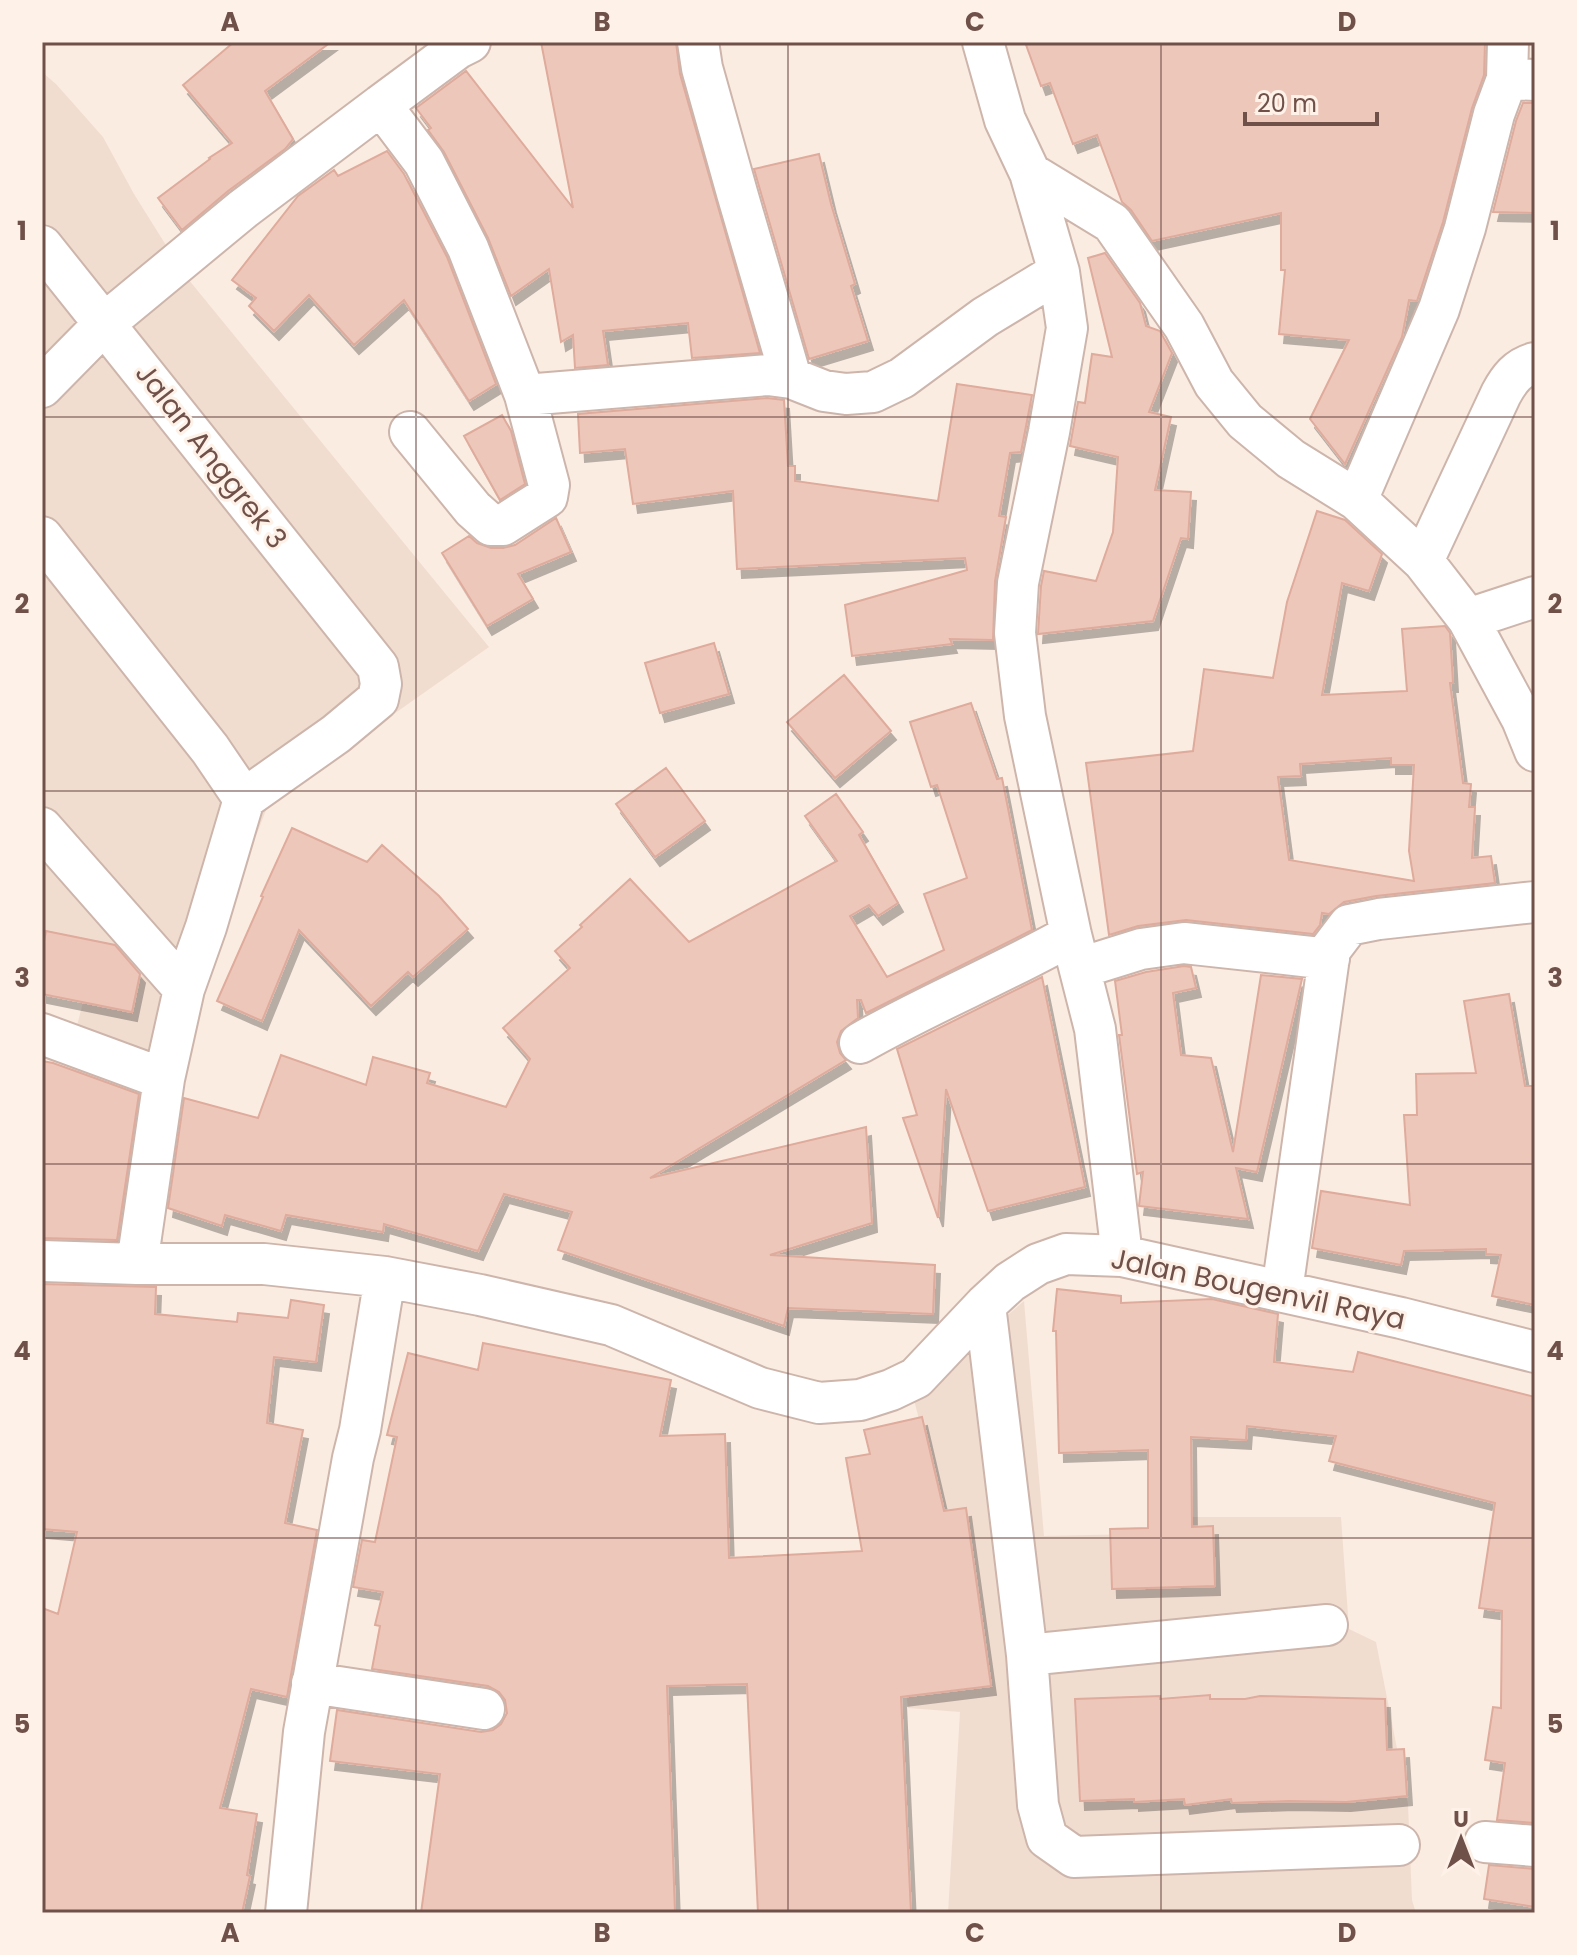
<svg xmlns="http://www.w3.org/2000/svg" width="1577" height="1955" font-family="Poppins,sans-serif">
	<style>
		.residential { fill: #f1ddd0 }
		.building { fill: #eec7bb; stroke: #dfab9c; stroke-width: 2; fill-rule: evenodd; filter: url(#shadow) }
		.lines { fill: none; stroke-linecap: round; stroke-linejoin: round }
		.minor-casing { stroke: #cdb5ac; stroke-width: 44 }
		.minor { stroke: #fff; stroke-width: 40 }
		.grid { fill: none; stroke: #70514a; stroke-width: 2; stroke-opacity: 0.55 }
		.labels { text-anchor: middle; dominant-baseline: central; stroke-width: 6; stroke-linejoin: round; paint-order: stroke }
		.street-label { font-size: 28px; fill: #70514a; stroke: #fef1e7 }
		.neatline { fill: none; stroke: #70514a; stroke-width: 3 }
		.grid-label { font-size: 26px; text-anchor: middle; font-weight: bold; fill: #70514a }
	</style>
	<defs>
		<filter id="shadow"><feDropShadow dx="5" dy="9" stdDeviation="0" flood-color="#0004"/></filter>
	</defs>
	<rect width="100%" height="100%" fill="#faece1"/>
	<path class="residential" d="M42,72L56,84L103,137L134,194L184,274L489,647L364,735L273,792L187,1015L156,1223L164,1243L111,1246L139,1081L71,1078L74,1038L89,978L42,960Z
		M1024,1301L1044,1536L1181,1533V1517H1341L1349,1629L1376,1642L1408,1804L1412,1900L1416,1913H948L960,1712L908,1708L897,1625L945,1521L912,1392L954,1361Z"/>
	<path class="building" d="M234,42H331L265,91L293,139L285,149L228,191L182,230L158,198L210,159L209,158L232,143L183,85Z
		M541,42H676L680,74L760,353L692,358L688,323L603,331L608,365L575,368L573,335L561,342L549,269L511,296L488,238L444,152L428,130L431,128L416,108L466,71L573,208Z
		M1025,42H1485L1484,75L1472,108L1443,222L1417,301L1409,300L1402,337L1345,464L1310,419L1349,340L1279,334L1285,270H1281V213L1152,241L1131,210L1122,202L1097,135L1073,144L1050,83L1041,86Z
		M1523,103H1535V213L1493,212L1516,121Z
		M387,151L404,174L447,257L496,384L469,401L404,300L354,345L309,295L274,331L249,306L256,298L232,280L298,196L334,170L338,176Z
		M819,154L831,204L855,284L851,286L868,341L809,359L754,169Z
		M1105,253L1140,303L1146,326L1160,331L1172,353L1149,412L1171,417L1155,490L1191,492L1188,539L1181,538L1153,621L1038,634L1041,586L1044,571L1096,581L1113,532L1118,457L1070,446L1078,402L1085,403L1092,354L1112,357L1088,258Z
		M957,384L1032,395L1021,452L1010,453L999,516L1006,517L995,581L993,640L950,639L952,644L852,656L845,605L967,570L965,558L737,569L733,491L633,504L625,449L580,453L578,414L767,398L784,400L788,466H795V481L938,501Z
		M502,415L511,431L525,484L500,500L464,436Z
		M1317,511L1345,520L1382,554L1369,591L1342,583L1322,695L1407,691L1402,629L1445,626L1450,633L1453,683H1450L1463,783L1471,784L1469,807H1475L1472,858L1491,856L1495,883L1376,896L1344,902L1329,914L1322,913L1320,925L1313,934L1186,920L1138,926L1109,935L1086,763L1193,751L1204,669L1273,678L1287,602ZM1391,758V765H1414L1409,851L1414,881L1289,860L1278,777L1301,776L1300,764Z
		M556,518L571,552L518,574L533,599L487,626L442,553L469,536L477,543L491,548H503L515,545Z
		M714,643L729,694L660,713L645,663Z
		M844,675L891,731L835,778L787,722Z
		M971,703L997,779L1002,778L1032,930L866,1013L861,1000H857L858,1018L841,1031L837,1042L840,1053L846,1060L650,1178L866,1127L872,1223L770,1255L935,1265L933,1314L788,1308L784,1326L558,1250L572,1212L504,1194L478,1251L384,1224L383,1232L286,1215L281,1231L225,1215L222,1226L168,1208L184,1098L258,1118L281,1055L366,1085L373,1057L430,1073L427,1083L506,1107L530,1059L503,1028L570,968L555,951L582,927L580,925L630,879L689,942L837,861L805,816L836,794L863,832L859,835L898,903L878,916L869,905L850,916L887,977L944,950L924,894L967,878L937,785L931,787L910,722Z
		M666,768L705,821L655,857L616,804Z
		M292,828L367,862L382,845L439,896L468,929L413,977L408,972L371,1006L299,930L262,1021L217,1001L263,897L261,896Z
		M46,931L115,945L140,974L132,1012L42,994V951Z
		M1184,966L1191,967L1196,988L1173,993L1181,1055L1211,1058L1233,1152L1261,975L1302,979L1257,1172L1236,1168L1248,1219L1139,1206L1143,1172L1137,1174L1119,1035H1122L1115,981L1146,972Z
		M1042,977L1085,1187L988,1211L946,1089L938,1218L903,1118L917,1115L897,1049Z
		M1509,994L1525,1086H1535V1305L1492,1296L1501,1255L1486,1254V1249L1404,1251L1401,1265L1312,1248L1321,1191L1410,1205L1404,1115H1417L1416,1074L1476,1073L1464,1001Z
		M42,1061L53,1063L139,1094L117,1240L42,1238Z
		M42,1284L156,1287L155,1314L237,1322L238,1313L288,1318L291,1300L324,1305L316,1362L274,1357L267,1423L303,1430L285,1523L317,1530L287,1697L251,1689L220,1808L257,1814L247,1875L250,1876L242,1913H42V1608L58,1614L77,1532L42,1529Z
		M1057,1289L1121,1296V1303L1212,1299L1278,1314L1274,1362L1353,1372L1358,1352L1535,1397V1823L1497,1820L1505,1763L1485,1760L1493,1707L1501,1708L1502,1611L1479,1608L1495,1503L1329,1461L1336,1436L1247,1426L1246,1440L1191,1437L1192,1527L1213,1526L1215,1586L1112,1589L1110,1529L1148,1528V1450L1059,1453L1056,1331H1053Z
		M483,1343L671,1380L660,1436L725,1434L729,1558L862,1551L846,1458L870,1454L864,1430L922,1417L944,1511L966,1508L991,1686L901,1697L911,1913H758L747,1684L667,1686L675,1913H421L440,1774L330,1761L337,1710L481,1732L493,1730L501,1724L507,1713L505,1700L499,1692L488,1686L372,1669L380,1626L375,1625L383,1592L353,1587L362,1540L375,1542L397,1437L387,1435L408,1353L478,1370Z
		M1210,1695V1699H1245L1260,1696L1385,1699L1387,1750L1404,1749L1407,1796L1346,1802L1289,1801L1232,1803L1231,1799L1185,1805L1184,1799L1134,1802V1799L1080,1801L1075,1699L1160,1696V1699Z
		M1489,1865L1535,1869V1907L1484,1899Z"/>
	<g class="lines">
		<g class="minor-casing">
			<path id="minor" d="M698,42L702,68L737,193L791,378
				M983,42L1005,120L1030,173L1059,272L1067,328L1049,432L1018,583L1015,633L1025,716L1071,935L1095,1029L1122,1256
				M1508,42L1507,79L1535,80
				M381,105L458,48L470,42
				M1030,173L1112,223L1184,326L1214,383L1245,421L1291,459L1357,500L1423,561L1468,619L1522,719L1535,751
				M42,246L378,667L381,684L378,699L336,734L244,799L206,927L184,989L164,1079L137,1264
				M42,387L105,323L243,209L381,105L424,162L468,248L525,395L549,485L547,497L503,525H491L473,509L410,432
				M525,395L768,375L791,378L824,391L846,394L873,392L902,378L985,317L1059,272
				M1357,500L1439,309L1465,228L1494,114L1507,79
				M42,537L210,749L244,799
				M1423,561L1501,394C1509,379 1518,367 1535,363
				M1468,619L1535,597
				M42,828L184,989
				M1080,968L1141,949L1184,943L1329,959
				M42,1034L164,1079
				M860,1043C928,1004 1002,974 1071,935
				M42,1261L137,1264H264L385,1277L480,1295L611,1325L760,1388L819,1403L860,1400L891,1390L916,1378L985,1305L1010,1282L1038,1264L1066,1254L1122,1256L1401,1318L1535,1352
				M1282,1291L1330,950L1349,925L1379,919L1535,902
				M985,1305L1027,1655L1038,1805L1047,1838L1074,1857L1399,1845
				M1027,1655L1327,1625
				M312,1683L484,1709
				M1485,1842L1535,1846
				M286,1913L304,1732L353,1458L360,1430L385,1277"/>
		</g>
		<use href="#minor" class="minor"/>
	</g>
	<path class="grid" d="M416,42V1913M788,42V1913M1161,42V1913M42,417H1535M42,791H1535M42,1164H1535M42,1538H1535"/>
	<g class="labels">
		<g class="street-label">
			<text transform="translate(211 456) rotate(52)">Jalan Anggrek 3</text>
			<text transform="translate(1258 1289) rotate(12)">Jalan Bougenvil Raya</text>
		</g>
	</g>
	<rect width="1577" height="1955" fill="none" stroke="#fef1e7" stroke-width="88"/>
	<g transform="translate(1461 1839)" stroke="#fef1e7" stroke-width="6" paint-order="stroke">
	<path d="M0-6L14 30L0 20L-14 30Z" fill="#70514a"/>
	<text y="-12" font-size="22" font-weight="bold" text-anchor="middle" fill="#70514a">U</text>
	</g>
	<path d="M1245 112v12h132v-12" fill="none" stroke="#70514a" stroke-width="4"/>
	<text x="1257" y="112" font-size="24" fill="#70514a" stroke="#fef1e7" stroke-width="6" paint-order="stroke">20 m</text>
	<rect x="44" y="44" width="1489" height="1867" class="neatline"/>
	<g class="grid-label">
		<text x="230" y="31">A</text>
		<text x="602" y="31">B</text>
		<text x="975" y="31">C</text>
		<text x="1347" y="31">D</text>
		<text x="22" y="240">1</text>
		<text x="1555" y="240">1</text>
		<text x="22" y="613">2</text>
		<text x="1555" y="613">2</text>
		<text x="22" y="987">3</text>
		<text x="1555" y="987">3</text>
		<text x="22" y="1360">4</text>
		<text x="1555" y="1360">4</text>
		<text x="22" y="1733">5</text>
		<text x="1555" y="1733">5</text>
		<text x="230" y="1942">A</text>
		<text x="602" y="1942">B</text>
		<text x="975" y="1942">C</text>
		<text x="1347" y="1942">D</text>
	</g>
</svg>
